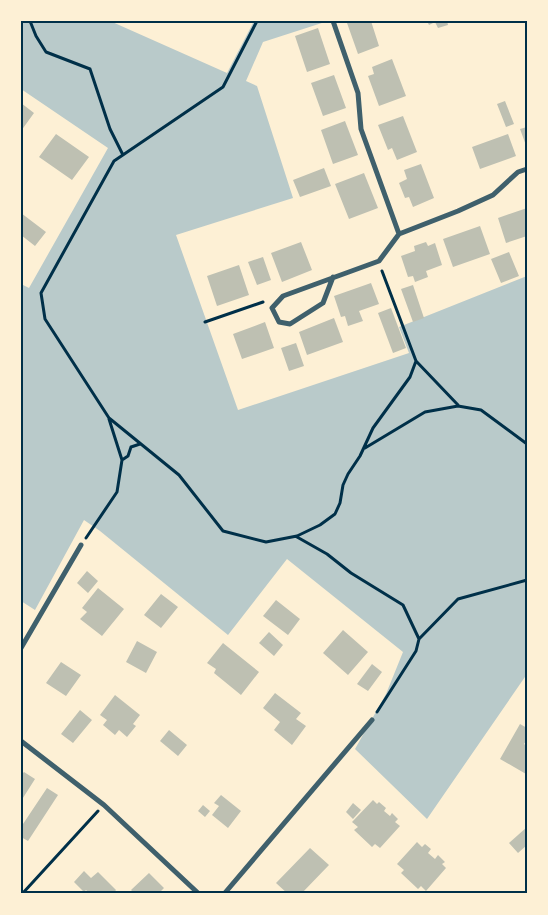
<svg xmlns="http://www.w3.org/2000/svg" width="548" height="915" font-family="'Varela Round',sans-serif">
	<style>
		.green { fill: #b9caca }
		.building { fill: #bec0b2 }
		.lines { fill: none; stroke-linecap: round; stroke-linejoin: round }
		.path { stroke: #003049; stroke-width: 3 }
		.minor { stroke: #3f606c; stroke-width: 5 }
		.neatline { fill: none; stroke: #003049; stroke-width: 2 }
	</style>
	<rect width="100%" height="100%" fill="#fdf0d5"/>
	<path class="green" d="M21,21H110L227,73L254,21H328L263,42L246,81L257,86L293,198L176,235L238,410L409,353L399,327L527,276V674L427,819L355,749L386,694L403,652L287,559L228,635L100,531L84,520L35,610L21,601V284L29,288L108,148L21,89Z"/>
	<path class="building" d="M352,21H371L379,46L358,54L347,23Z
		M427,21H447L448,25L438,28L435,22L429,25Z
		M318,28L330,64L307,72L295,36Z
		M392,59L406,96L379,106L368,76L374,74L372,67Z
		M334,75L346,108L323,116L311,83Z
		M505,101L514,124L506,127L497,104Z
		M21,103L34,113L21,131Z
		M403,116L417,152L397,160L392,148L388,150L378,125Z
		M345,121L358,155L333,164L321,130Z
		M527,127V148L520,129Z
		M56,134L89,157L72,180L39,157Z
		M508,134L516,156L480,169L472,147Z
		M421,164L434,198L413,207L409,197L405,198L399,183L407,179L404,170Z
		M324,168L331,186L300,197L293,180Z
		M364,173L378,208L349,219L335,184Z
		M527,208V236L506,243L498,218Z
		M21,213L46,232L35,246L21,235Z
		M480,226L490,254L453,267L443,239Z
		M301,242L312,270L282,282L271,253Z
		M426,242L428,246L435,243L442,265L426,271L428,277L415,282L413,276L408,277L401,256L415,251L414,246Z
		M509,252L519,276L501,283L491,259Z
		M263,257L271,280L257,285L248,262Z
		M239,265L249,295L217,306L207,276Z
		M371,283L379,304L359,311L363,321L348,326L345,316L341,317L334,296Z
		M413,285L424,318L413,322L401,289Z
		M391,308L406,348L393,353L378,313Z
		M334,318L343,342L307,355L299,332Z
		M265,322L274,348L242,359L233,334Z
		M296,343L304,366L289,371L281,348Z
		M87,571L98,581L88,593L77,583Z
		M98,588L124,609L102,636L80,619L87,612L82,608Z
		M161,594L178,607L161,628L144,615Z
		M276,600L300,619L288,635L263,616Z
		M343,630L368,652L348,675L323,653Z
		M269,632L283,645L274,656L259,643Z
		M137,641L157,652L146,673L126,662Z
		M223,643L259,672L241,695L214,673L216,669L207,663Z
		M61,662L81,675L66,696L46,683Z
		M372,664L382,672L368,691L357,684Z
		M275,693L301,713L296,719L306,726L292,745L274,730L280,722L263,708Z
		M115,695L140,715L133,724L136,726L127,737L119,730L115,735L103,725L107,720L100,715Z
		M80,710L92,720L73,743L61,734Z
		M520,724L527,728V740L524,744L527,746V772L526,774L500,759Z
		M169,730L187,745L178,756L160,741Z
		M24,772L35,779L21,801V775Z
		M47,788L58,795L28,841L21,837V827Z
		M221,795L241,811L228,828L212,815L219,806L214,803Z
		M373,800L377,804L379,802L386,808L384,811L390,816L392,813L398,819L395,822L400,826L380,848L375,844L372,847L354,830L358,827L352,822Z
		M353,803L361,810L353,819L346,812Z
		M203,805L210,811L205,817L198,811Z
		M527,827V845L518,853L509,843Z
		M417,842L422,847L425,844L431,849L428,853L435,859L438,855L445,862L442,864L446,868L426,891L421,886L418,889L401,873L404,870L397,864Z
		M310,848L329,865L301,894H288L276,883Z
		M84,871L91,878L98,872L116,890L113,894H90L86,890L84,892L74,882Z
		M149,873L164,888L158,894H135L131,890Z"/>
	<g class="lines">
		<path class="path" d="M30,21L36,36L46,52L90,69L110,129L123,155
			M257,21L223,87L114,161L41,293L45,319L109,418L179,475L223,531L266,542L297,536L320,525L335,514L340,503L343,485L348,474L360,456L373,428L410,377L416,361L382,271
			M205,322L263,302
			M416,361L458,405
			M365,448L425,412L458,406L481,410L527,444
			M122,460L128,456L131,447L140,444
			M297,537L327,554L351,573L403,605L419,639L416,651L377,712
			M86,538L117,492L122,460L109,419
			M419,639L458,599L527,580
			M22,894L98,811"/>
		<path class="minor" d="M333,21L358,93L361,129L399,234
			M399,234L458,211L493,195L518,172L527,169
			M333,277L323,303L290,324L279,322L272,308L283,296L379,261L399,234
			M21,648L81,545
			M21,741L104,805L199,894
			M224,894L372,720"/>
	</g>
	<rect width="548" height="915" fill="none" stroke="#fdf0d5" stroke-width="45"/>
	<rect x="22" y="22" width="504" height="870" class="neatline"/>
</svg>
